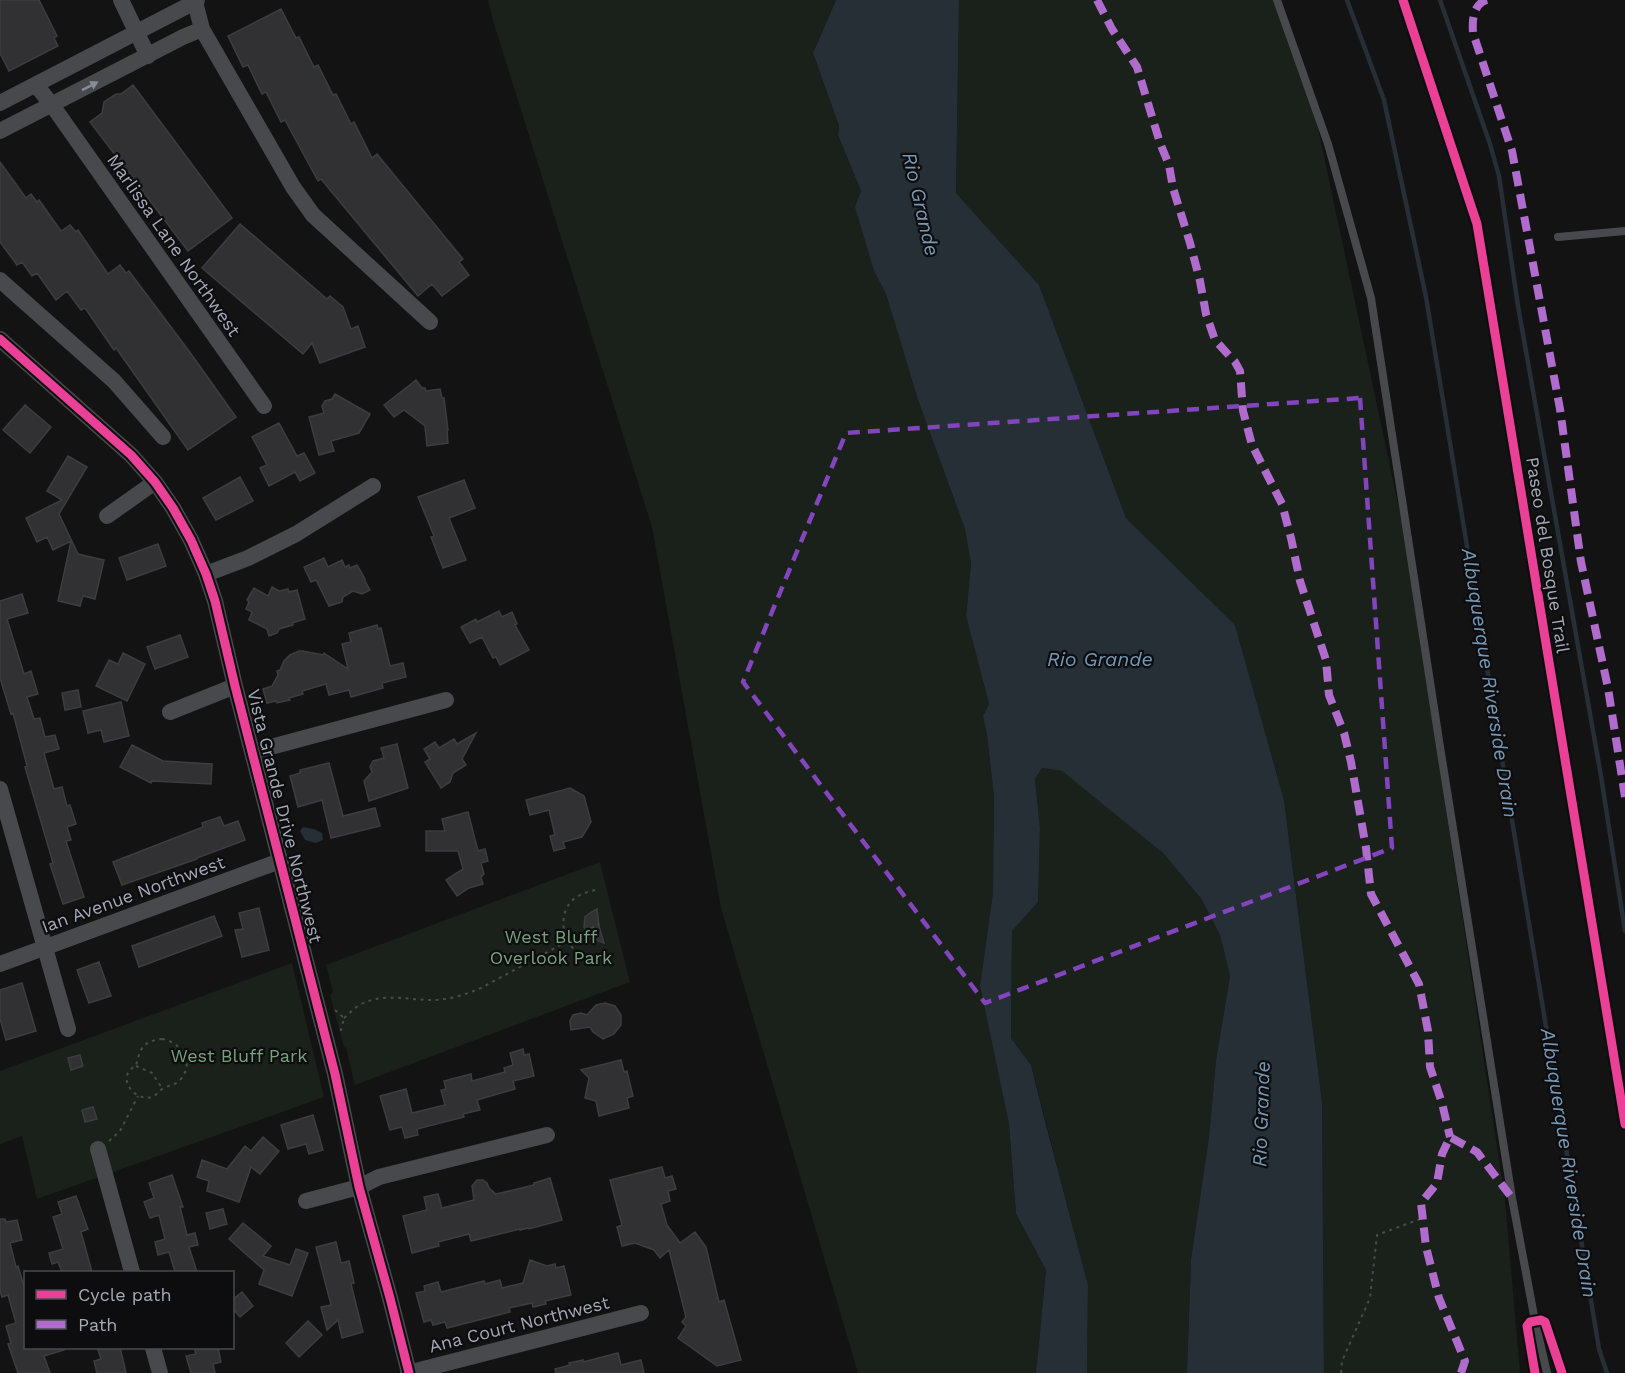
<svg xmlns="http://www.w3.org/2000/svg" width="1625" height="1373" font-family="'Work Sans',sans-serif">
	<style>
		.green { fill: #19211a }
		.water { fill: #262e36 }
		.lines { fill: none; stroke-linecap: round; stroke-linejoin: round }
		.stream { stroke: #262e36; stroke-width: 4.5 }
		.building { fill: #313133; stroke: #3c3d40; stroke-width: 1.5 }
		.path { stroke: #494a4e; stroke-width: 2; stroke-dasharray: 3 4.5; stroke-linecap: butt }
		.service { stroke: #47494c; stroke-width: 8 }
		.minor { stroke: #47494c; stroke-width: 16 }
		.quiet { stroke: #b06ccc; stroke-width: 8; stroke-dasharray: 15 8; stroke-linecap: butt }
		.cycleway-casing { stroke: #0d0d0f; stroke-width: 13 }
		.cycleway { stroke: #ea4096; stroke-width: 9 }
		.oneway { fill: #878c96 }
		.marked { fill: none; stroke: #8345bd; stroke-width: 4.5; stroke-dasharray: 12 8; stroke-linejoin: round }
		.labels { text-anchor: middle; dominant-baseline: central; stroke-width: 4.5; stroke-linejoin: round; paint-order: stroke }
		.street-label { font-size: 18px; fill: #a3a9b6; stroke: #0d0d0f }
		.park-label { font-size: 18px; fill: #77a37a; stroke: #0d0d0f }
		.water-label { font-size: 20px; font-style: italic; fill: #7698b5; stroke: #0d0d0f }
	</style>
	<rect width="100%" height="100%" fill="#131313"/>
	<path class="green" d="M488,0H836L813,53L839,126L838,135L861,191L874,271L886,294L918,400L965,529L971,564L966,616L989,704L983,716L987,735L994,797L993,892L980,986L1009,1124L1016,1214L1046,1270L1036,1373H858L721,908L652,527L494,24Z
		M959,0H1276L1315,114L1404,532L1505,1199L1520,1373H1324L1322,1102L1284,800L1235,625L1126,518L1039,285L956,193Z
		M1042,768L1062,771L1164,854L1202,900L1220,935L1230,976L1216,1060L1209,1137L1191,1259L1187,1373H1087L1088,1285L1031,1065L1011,1038L1012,931L1038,902L1040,828L1035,778Z
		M600,862L630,982L355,1085L346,1048L344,1047L330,995L333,992L326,965Z
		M292,963L324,1097L37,1199L22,1136L0,1144V1071Z"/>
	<path class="water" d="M836,0H959L956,193L1039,285L1126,518L1235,625L1284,800L1322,1102L1324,1373H1187L1191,1259L1209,1137L1216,1060L1230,976L1220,935L1202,900L1164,854L1062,771L1042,768L1035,779L1040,828L1038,902L1012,931L1011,1038L1031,1065L1044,1117L1088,1285L1087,1373H1036L1046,1270L1016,1214L1009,1124L980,986L993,892L994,797L987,735L983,716L989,704L966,616L971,564L965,529L918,400L886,294L874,271L855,207L861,191L838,135L839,126L813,53Z
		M303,827L314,829L322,833L323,840L316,843L305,840L300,831Z"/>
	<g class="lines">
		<path class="stream" d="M1347,0L1384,100L1426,297L1599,1349L1607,1373
			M1440,0L1490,144L1499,176L1518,306L1601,776L1625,931"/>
	</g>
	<path class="building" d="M0,0H39L57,36L54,38L58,46L9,71L0,53Z
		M281,9L296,38L299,37L314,67L318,65L333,95L336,94L351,124L354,122L372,158L377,154L463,259L459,262L469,275L442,296L432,284L418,296L321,179L318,181L285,120L281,122L266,92L262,94L248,65L243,67L228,36Z
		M133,85L232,218L188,251L90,122L102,113L104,102L116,94H121Z
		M0,162L26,198L31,194L37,202L39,200L61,231L70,225L76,232L78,230L108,274L120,265L126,273L129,271L189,351L236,417L188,450L116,348L114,350L85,308L81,310L67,291L56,300L37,273L32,276L22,262L17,265L0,242Z
		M240,224L327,299L330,296L343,307L351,329L358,326L365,347L320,363L312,343L303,354L202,268Z
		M416,380L422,388H425L426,391L440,389L442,398H444L448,430H447L448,443L427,446L425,426L404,410L394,417L384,405Z
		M335,394L370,414L359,433L331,441L334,451L319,455L309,417L324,413L322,406L325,401L332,399Z
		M25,405L51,427L30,453L3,430Z
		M279,423L297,456L304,453L315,473L300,481L295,472L269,486L260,468L267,465L252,437Z
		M68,456L87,467L59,514L78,554L104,560L95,599L83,596L80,606L58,601L71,541L53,550L47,537L37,542L26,518L62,500L47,491Z
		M240,477L253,501L216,520L203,498Z
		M464,480L475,508L449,518L466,560L443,568L431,537L434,536L418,497Z
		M158,544L166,566L127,580L119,558Z
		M324,558L328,567L342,560L345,567L349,565L350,568L357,565L365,579V581L370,590L362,594L353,591L343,597L342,602L329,606L316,580L311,582L304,567Z
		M272,587L279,591L288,589L289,592L297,590L305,619L292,623L293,625L279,629L277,633L269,636L267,629L249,620L252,612L246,609L249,602L247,600L254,588L268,596Z
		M22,594L28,613L7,619L24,674L31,671L38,694L27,697L34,719L40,718L45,737L55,735L59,749L44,753L54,789L62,787L67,806L70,805L76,824L67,827L71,840L66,841L84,897L63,904L50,864L53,863L25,767L27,766L13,713L11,714L0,678V601Z
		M499,611L502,617L512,612L517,624L515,625L529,650L500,665L496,657L493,658L482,637L470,643L461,627L476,619L477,622Z
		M377,625L378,629L381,628L390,666L403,663L406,677L382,683L383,688L351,697L349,690L329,695L326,684L302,691L303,694L289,698L290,700L277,703L276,701L267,703L263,689L272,686L278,675L277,671L280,670L284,661L290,655L299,651H303L323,655L324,653L348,669L342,644L351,642L349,633Z
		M180,635L188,657L155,669L147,647Z
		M123,653L145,664L127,701L96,686L109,660L118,664Z
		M78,690L81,707L65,710L62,693Z
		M121,702L129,736L104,742L101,730L88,733L83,711Z
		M476,733L462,759L466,765L453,773L450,782L441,788L425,762L430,759L424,749L435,742L439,748L454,739L457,744Z
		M397,744L408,788L369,801L364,781L372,772L370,767L373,761L384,758L381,748Z
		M132,745L163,761L212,764L211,784L152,781L151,783L120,767Z
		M329,763L343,816L375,808L380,826L331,838L322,800L298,807L290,776L300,773V770Z
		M570,788L584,796L591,822L582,837L563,842L565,848L554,851L550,836L555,835L549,810L530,815L526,800Z
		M468,812L478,851L485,849L488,861L481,863L484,874L481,877L483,884L469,888L457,896L446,880L463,869L458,851H426V831H445L442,819Z
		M220,817L224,826L238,821L245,840L197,858V859L122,885L113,862L203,827L202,823Z
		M259,908L269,950L242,957L235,930L243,929L239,913Z
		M597,909L599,926L604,943L591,938L586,933L584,927L585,917L590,913Z
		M214,916L222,936L139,967L132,946Z
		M99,962L111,996L89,1003L77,970Z
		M22,983L36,1031L6,1040L0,1019V990Z
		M605,1003L615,1006L621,1015V1025L614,1034L603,1039L593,1032L590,1027L571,1030L570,1021L573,1015L581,1013L587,1015L596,1005Z
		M523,1049L524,1055L529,1054L534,1076L513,1081L515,1089L477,1100L480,1110L463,1114L464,1117L417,1129L418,1135L405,1138L402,1127L390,1130L380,1096L406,1089L412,1113L445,1105L441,1090L446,1089L444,1081L471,1074L472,1081L505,1072L504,1068L513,1065L510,1053Z
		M80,1055L83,1066L71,1070L68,1058Z
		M621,1060L624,1072L627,1071L633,1096L627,1098L629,1108L599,1116L596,1101L585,1098L589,1078L581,1070Z
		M93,1107L97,1119L85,1122L82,1110Z
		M313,1115L323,1150L309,1154L306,1144L288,1149L281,1125Z
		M263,1137L279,1151L260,1174L251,1167L239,1202L207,1191L209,1181L197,1177L202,1160L227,1169L245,1146L251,1151Z
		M662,1167L665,1178L672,1176L676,1189L668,1191L670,1201L661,1204L667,1225L680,1243L695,1232L706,1247L719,1302L724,1300L741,1360L717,1366L678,1338L686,1326L682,1322L686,1317L669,1250L660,1258L654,1250L635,1243L622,1246L617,1227L622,1225L610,1180Z
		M172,1175L183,1207H180L187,1235L195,1233L198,1245L189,1247L197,1272H175L169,1252L158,1255L155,1242L165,1239L159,1215L150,1218L144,1202L154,1198L149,1183Z
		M550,1178L562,1220L529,1229L528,1228L520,1230V1229L471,1241L469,1234L438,1242L439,1246L412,1253L403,1216L427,1210L424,1197L438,1194L442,1208L474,1200L472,1186L477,1180H483L487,1183L489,1188L496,1194L534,1185V1183Z
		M76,1196L88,1229L81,1232L92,1272H62L58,1262L52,1264L49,1253L63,1249L53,1217L62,1214L58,1202Z
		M223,1209L227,1224L210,1229L206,1213Z
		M0,1219H5L6,1222L17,1220L22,1240L10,1243L16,1267L18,1266L26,1293V1347H64V1350L44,1356L50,1373H18L8,1344L11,1343L6,1326L16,1323L8,1295L2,1297L0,1291Z
		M243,1223L271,1246L263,1256L290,1265L296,1249L308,1253L292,1296L259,1284L264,1270L229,1239Z
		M336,1242L341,1263L349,1261L354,1283L351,1284L363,1332L342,1338L338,1320L327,1330L321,1307L331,1305L316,1247Z
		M530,1260L547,1266L555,1264L556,1268L564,1266L571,1295L545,1301L546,1304L533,1307L532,1303L509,1308L510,1312L447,1328L445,1322L433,1325L431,1320L424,1322L416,1293L425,1291L424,1286L438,1282L441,1292L484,1281L485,1284L500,1280L502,1288L523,1283Z
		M242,1292L253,1306L240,1317L232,1308V1300Z
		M308,1321L322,1335L299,1357L286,1343Z
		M97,1347H120L126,1373H97L94,1361L101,1359Z
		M194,1347H218L221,1362L213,1364L215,1373H191L186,1356L196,1354Z
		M618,1353L621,1365L641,1360L644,1373H556L555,1369L570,1365L569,1363L583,1360V1362Z"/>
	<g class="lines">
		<path class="path" d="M595,890C587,892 576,895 570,903C558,918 563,944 580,954C588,959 599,958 608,958
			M335,1010L344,1018L341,1030H339
			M344,1018C349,1014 353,1009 358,1006C382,991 410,1001 436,1000C452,999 467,994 481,988L599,924
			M162,1039C181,1042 195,1062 181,1079C176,1085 170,1085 164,1088C160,1090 157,1094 153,1097C131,1102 116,1074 136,1066C140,1048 143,1041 162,1039Z
			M136,1066L152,1073L162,1088
			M109,1141L120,1131L138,1096
			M1341,1373L1342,1361L1370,1298L1377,1235L1423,1218"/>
		<path class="service" d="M1277,0L1328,144L1371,298L1441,753L1512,1198L1535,1321L1547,1373
			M1558,237L1625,231"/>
		<path class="minor" d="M121,0L148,56
			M197,0L195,2L202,29L293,187L313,215L430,322
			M36,85L52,105L264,406
			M0,103L195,2
			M0,131L183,37L202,29
			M0,280L114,381L163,437
			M0,339L131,455L155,482L173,508L191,540L206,574L215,601L235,686L335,1074L359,1187L390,1298L409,1373
			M107,516L155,482
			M206,574L248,558L296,534L373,486
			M170,712L235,686
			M252,752L446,700
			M0,789L68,1029
			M0,964L280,861
			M98,1149L132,1272
			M306,1201L359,1187L379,1177L547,1135
			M153,1348L160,1373
			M408,1373L641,1313"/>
		<path class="quiet" d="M1097,0L1112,29L1137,67L1160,143L1169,165L1173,188L1190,243L1200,281L1206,314L1215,340L1235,362L1240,371L1243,411L1252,445L1282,504L1291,538L1300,581L1326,660L1329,695L1344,733L1351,762L1366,848L1371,894L1419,984L1428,1031L1430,1067L1442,1103L1450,1137
			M1487,0C1473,4 1472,20 1473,33L1512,151L1560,409L1581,562L1608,688L1625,797
			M1461,1373L1465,1361L1439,1298L1426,1247L1421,1203L1437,1183L1442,1154L1450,1137L1477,1152L1512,1198"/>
		<g class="cycleway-casing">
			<path id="cycleway" d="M1403,0L1477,224L1625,1124
				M0,339L131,455L155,482L173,508L191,540L206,574L215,601L235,686L335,1074L359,1187L390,1298L409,1373
				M1535,1373L1527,1326L1530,1322L1541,1320L1545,1322L1562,1373"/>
		</g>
		<use href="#cycleway" class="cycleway"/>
	</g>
	<defs><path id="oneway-solid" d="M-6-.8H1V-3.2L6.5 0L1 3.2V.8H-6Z" transform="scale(1.5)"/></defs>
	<use class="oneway" href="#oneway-solid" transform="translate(90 86) rotate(-27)"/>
	<path class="marked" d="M1360,398L1392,848L985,1003L743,682L846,433Z"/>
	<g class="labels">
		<g class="street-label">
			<text transform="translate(174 245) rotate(55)">Marlissa Lane Northwest</text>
			<text transform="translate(1548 555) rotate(81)">Paseo del Bosque Trail</text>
			<text transform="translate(285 816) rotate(76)">Vista Grande Drive Northwest</text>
			<text transform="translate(133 894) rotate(-20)">Ian Avenue Northwest</text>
			<text transform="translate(519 1324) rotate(-14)">Ana Court Northwest</text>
		</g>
		<g class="park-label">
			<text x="551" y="936">West Bluff<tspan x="551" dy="21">Overlook Park</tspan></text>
			<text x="239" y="1055">West Bluff Park</text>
		</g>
		<g class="water-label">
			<text transform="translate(921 204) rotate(77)">Rio Grande</text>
			<text x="1100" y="659">Rio Grande</text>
			<text transform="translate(1490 683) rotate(81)">Albuquerque Riverside Drain</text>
			<text transform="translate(1261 1114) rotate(-88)">Rio Grande</text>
			<text transform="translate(1569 1163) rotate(81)">Albuquerque Riverside Drain</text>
		</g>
	</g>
	<rect x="24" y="1271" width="210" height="78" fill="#0d0d0f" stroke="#494b52" stroke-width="1.5"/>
	<rect x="36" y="1290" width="30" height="9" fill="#ea4096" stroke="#494b52" stroke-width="1.5"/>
	<text x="78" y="1301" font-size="18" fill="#a3a9b6">Cycle path</text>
	<rect x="36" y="1320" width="30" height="9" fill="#b06ccc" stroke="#494b52" stroke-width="1.5"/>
	<text x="78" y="1331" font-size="18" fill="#a3a9b6">Path</text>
</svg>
